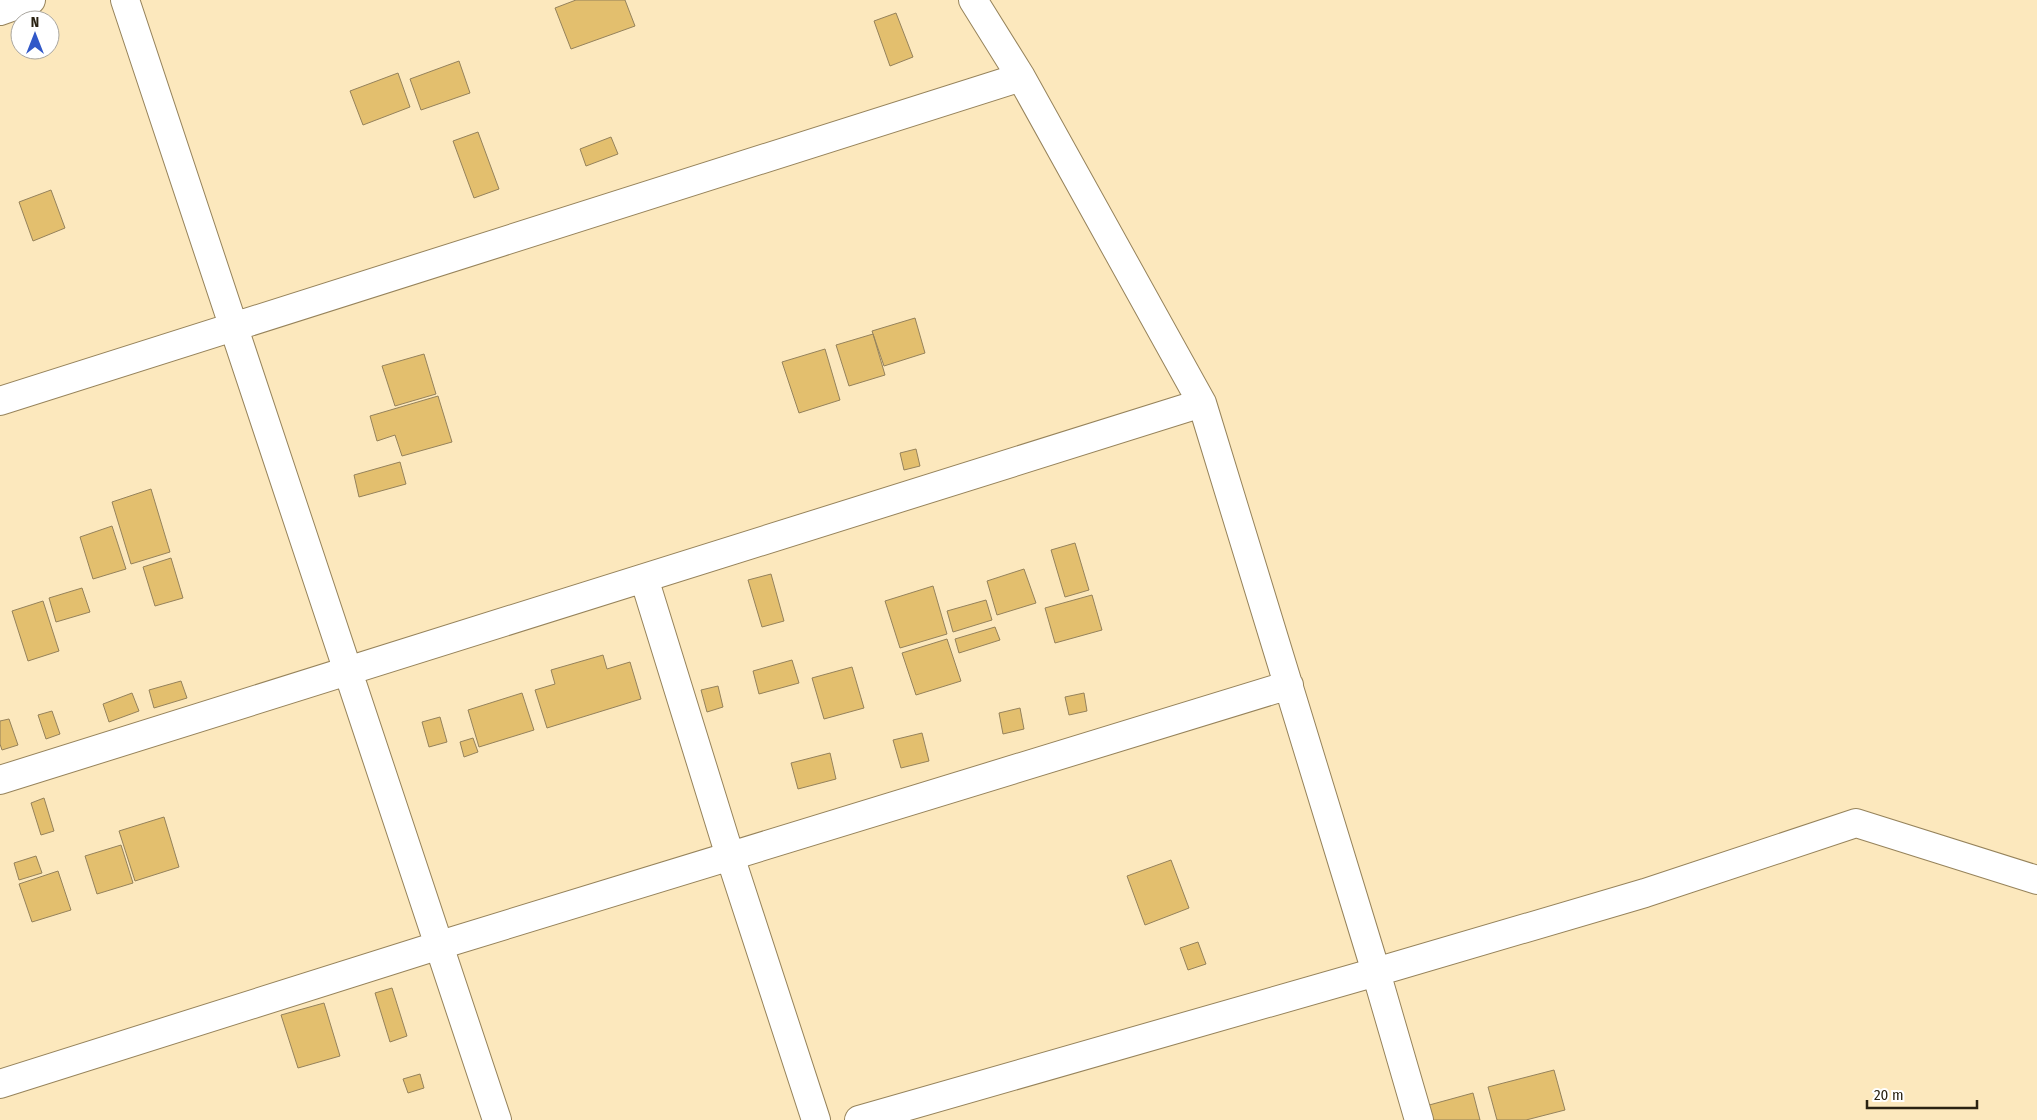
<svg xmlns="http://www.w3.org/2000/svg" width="2037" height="1120" font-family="'Fira Sans Condensed',sans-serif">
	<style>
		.building { fill: #e3bf6e; stroke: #95825b }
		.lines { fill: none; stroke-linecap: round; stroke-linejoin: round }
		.minor-casing { stroke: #96835b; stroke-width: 30 }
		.minor { stroke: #fff; stroke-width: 28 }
	</style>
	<rect width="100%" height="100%" fill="#fce8bd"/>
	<path class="building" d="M576,0H625L635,26L571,49L555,8Z
		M896,13L913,57L890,66L874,21Z
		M459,61L470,93L421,110L410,79Z
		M398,73L410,107L363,125L350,91Z
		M478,132L499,189L474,198L453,141Z
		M611,137L618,154L586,166L580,149Z
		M51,190L65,228L33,241L19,202Z
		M915,318L925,353L884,366L872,331Z
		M873,334L885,375L849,386L836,345Z
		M825,349L840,400L799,413L782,362Z
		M424,354L436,394L395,406L382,366Z
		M438,396L452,442L402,456L395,435L377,441L370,416Z
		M916,449L920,466L904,470L900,453Z
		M400,462L406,484L359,497L354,475Z
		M151,489L170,552L131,564L112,502Z
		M112,526L126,569L93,579L80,537Z
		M1075,543L1089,590L1065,597L1051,550Z
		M171,558L183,598L155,606L143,567Z
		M1024,569L1036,603L997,615L987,581Z
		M771,574L784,621L762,627L748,580Z
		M933,586L947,634L900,648L885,601Z
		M82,588L90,612L56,622L49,598Z
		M1092,595L1102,630L1055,643L1045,608Z
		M986,600L992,620L953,632L947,611Z
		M43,601L59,651L28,661L12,611Z
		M995,627L1000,640L959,653L955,639Z
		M947,639L961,681L916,695L902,653Z
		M603,655L607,669L630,662L641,699L547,728L535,690L555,684L551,670Z
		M792,660L799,683L759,694L753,671Z
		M852,667L864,708L824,719L812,678Z
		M181,681L187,698L154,708L149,690Z
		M718,686L723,707L707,712L701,690Z
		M132,693L139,711L109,722L103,704Z
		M522,693L534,730L479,747L468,710Z
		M1084,693L1087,711L1069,715L1065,697Z
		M1020,708L1024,729L1003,734L999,713Z
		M52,711L60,734L46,739L38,715Z
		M440,717L447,742L429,747L422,722Z
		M9,719L18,745L2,750L0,744V721Z
		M922,733L929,761L901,768L893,740Z
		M473,738L478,752L464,757L460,742Z
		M830,753L836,779L798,789L791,763Z
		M44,798L54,831L41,835L31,803Z
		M164,817L179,867L135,881L119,831Z
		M121,845L133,883L97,894L85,856Z
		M36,856L42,873L19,880L14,863Z
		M1171,860L1189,908L1145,925L1127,876Z
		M58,871L71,910L32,922L19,884Z
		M1198,942L1206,964L1188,970L1180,948Z
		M392,988L407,1036L390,1042L375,993Z
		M324,1003L340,1056L298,1068L281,1015Z
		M1554,1070L1565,1110L1526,1120H1497L1488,1087Z
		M420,1074L424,1088L408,1093L403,1079Z
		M1473,1093L1480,1120H1425L1422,1107Z"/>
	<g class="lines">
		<g class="minor-casing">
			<path id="minor" d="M125,0L497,1120
				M973,0L1021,77L1202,403L1376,972L1645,893L1856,823L2037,880
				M0,11L31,0
				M0,401L1021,77
				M644,578L730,856L816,1120
				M0,780L1202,403
				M0,1084L440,945L1289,685
				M859,1120L1376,972L1419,1120"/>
		</g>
		<use href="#minor" class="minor"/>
	</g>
	<g transform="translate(35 35)"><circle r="24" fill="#ffffff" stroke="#aaa7a0"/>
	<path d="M0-4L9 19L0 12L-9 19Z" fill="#3158c8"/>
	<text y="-8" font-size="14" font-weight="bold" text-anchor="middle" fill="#2a2212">N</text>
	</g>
	<path d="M1867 1100v8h110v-8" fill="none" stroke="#2a2212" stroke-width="2.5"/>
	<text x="1874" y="1100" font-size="15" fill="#2a2212" stroke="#ffffff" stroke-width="4" paint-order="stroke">20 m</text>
</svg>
